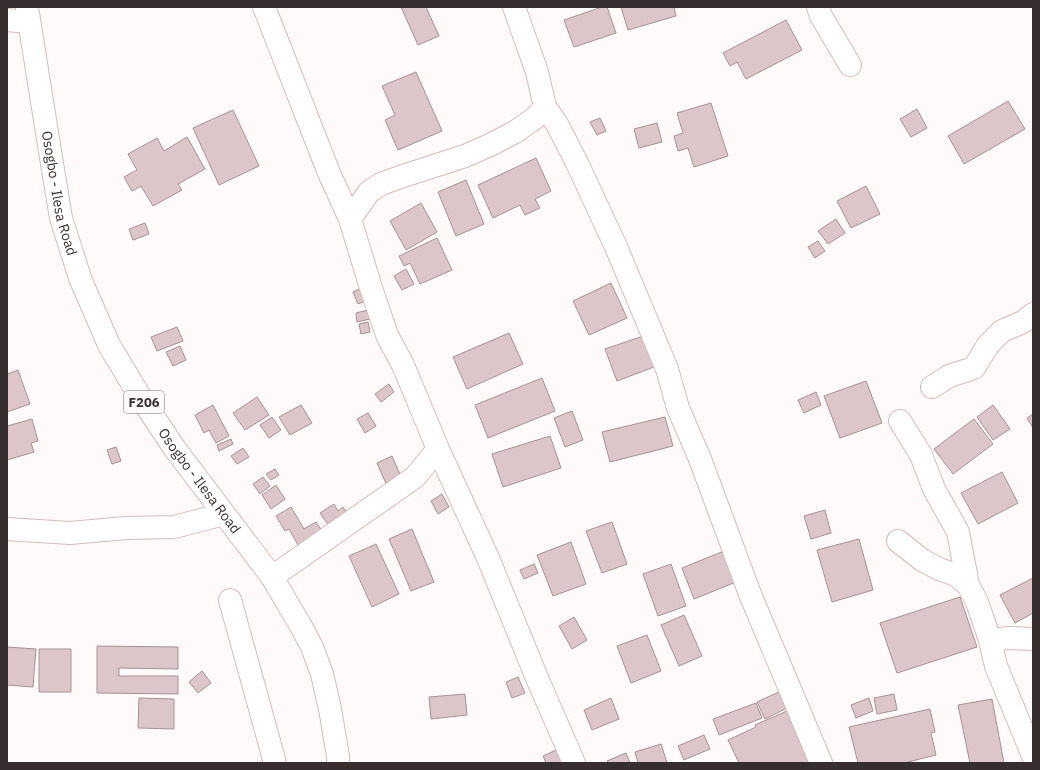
<svg xmlns="http://www.w3.org/2000/svg" width="1040" height="770" font-family="'IBM Plex Sans',sans-serif">
	<style>
		.building { fill: #ddc6c9; stroke: #a69193 }
		.lines { fill: none; stroke-linecap: round; stroke-linejoin: round }
		.minor-casing { stroke: #d3bcbe; stroke-width: 24 }
		.major-casing { stroke: #d3bcbe; stroke-width: 24 }
		.minor { stroke: #fff; stroke-width: 22 }
		.major { stroke: #fff; stroke-width: 22 }
		.labels { text-anchor: middle; dominant-baseline: central; stroke-width: 3; stroke-linejoin: round; paint-order: stroke }
		.shield { fill: #fffafa; stroke: #736b6c; stroke-width: 1 }
		.shield-label { font-size: 13px; font-weight: bold; fill: #372e2f }
		.street-label { font-size: 14px; fill: #372e2f; stroke: #fffafa }
	</style>
	<rect width="100%" height="100%" fill="#fffafa"/>
	<path class="building" d="M401,7H426L439,36L418,45Z
		M602,7H607L616,33L574,47L564,20Z
		M621,7H674L676,16L628,30Z
		M786,20L802,50L746,79L737,62L730,66L723,53Z
		M416,72L442,131L398,150L385,120L395,115L382,86Z
		M1008,101L1025,129L964,164L948,136Z
		M711,103L728,156L694,167L688,148L678,151L674,136L683,133L677,113Z
		M917,109L927,128L911,137L900,119Z
		M233,110L259,166L219,185L193,128Z
		M600,118L606,131L597,135L590,122Z
		M657,123L662,142L639,148L634,129Z
		M187,137L205,169L178,184L182,190L153,206L141,186L132,191L124,177L137,170L128,154L157,138L164,151Z
		M536,158L551,191L535,199L540,208L525,215L520,205L493,218L478,185Z
		M466,180L484,224L456,236L438,192Z
		M866,186L880,214L851,228L837,201Z
		M421,203L437,232L406,250L390,221Z
		M836,219L845,233L828,244L818,231Z
		M145,223L149,234L133,240L129,229Z
		M437,238L452,270L420,284L410,263L404,266L399,256Z
		M818,241L825,251L815,258L808,247Z
		M406,269L414,284L402,290L394,276Z
		M611,283L627,318L589,335L573,301Z
		M365,287L370,299L358,304L353,292Z
		M368,310L370,319L357,322L356,313Z
		M368,322L370,332L361,334L359,324Z
		M177,327L183,341L157,351L151,337Z
		M509,333L523,364L467,389L453,357Z
		M643,336L654,367L617,381L605,349Z
		M180,346L186,360L173,366L166,352Z
		M18,370L30,404L7,412V374Z
		M542,378L555,411L488,438L475,405Z
		M866,381L882,423L840,438L824,396Z
		M389,384L394,392L381,402L375,394Z
		M816,392L821,405L804,413L798,400Z
		M257,397L269,415L245,430L233,413Z
		M213,405L229,436L216,443L209,430L204,433L195,415Z
		M301,405L312,423L290,435L279,417Z
		M993,405L1010,429L993,440L977,417Z
		M572,411L583,440L565,447L554,418Z
		M368,413L376,426L365,433L357,419Z
		M1033,414V428L1027,418Z
		M272,417L281,430L269,438L260,425Z
		M665,417L673,446L610,462L602,432Z
		M32,419L38,441L31,443L34,452L7,460V426Z
		M974,419L993,444L953,474L934,449Z
		M550,436L561,468L503,487L492,454Z
		M231,439L233,444L219,451L217,445Z
		M116,447L121,461L112,464L107,450Z
		M243,448L249,457L237,464L231,456Z
		M392,456L403,481L388,488L377,463Z
		M275,469L279,475L271,480L266,474Z
		M1002,472L1018,503L978,524L961,493Z
		M263,477L270,486L260,494L253,484Z
		M276,485L285,499L271,509L262,495Z
		M442,494L449,507L438,514L431,501Z
		M334,504L338,511L343,507L347,513L329,526L320,513Z
		M291,507L304,529L316,522L322,531L298,545L289,529L285,531L276,516Z
		M825,510L831,533L811,539L804,516Z
		M612,522L627,564L602,573L586,531Z
		M412,529L434,582L411,591L389,539Z
		M859,539L873,590L832,602L817,550Z
		M571,542L586,584L553,596L537,555Z
		M376,544L399,594L372,607L349,556Z
		M724,551L736,582L694,599L682,568Z
		M534,564L538,573L524,579L520,570Z
		M671,564L686,606L658,616L643,574Z
		M1033,578V613L1015,623L1000,595Z
		M960,597L977,647L897,673L880,623Z
		M684,615L702,656L679,666L661,625Z
		M574,617L587,640L572,649L559,626Z
		M647,635L661,671L631,683L617,646Z
		M97,646L178,647V669L119,668V676H178V694L97,693Z
		M7,647L36,649L33,687L7,685Z
		M39,649H71V692H39Z
		M202,671L211,683L198,693L189,682Z
		M518,677L525,693L512,698L506,682Z
		M783,690L791,706L765,719L757,702Z
		M465,694L467,715L431,719L429,697Z
		M894,694L897,710L877,714L874,698Z
		M139,698L174,699V729L138,728Z
		M611,698L619,719L592,730L584,710Z
		M869,698L873,711L856,718L851,705Z
		M992,699L1004,763H970L958,705Z
		M756,703L762,718L719,735L713,719Z
		M930,709L935,732L931,733L936,755L904,763H858L849,727Z
		M789,710L813,763H739L728,740L756,727L755,725Z
		M704,735L710,749L684,760L678,746Z
		M661,744L667,763H638L635,752Z
		M563,747L566,763H546L543,756Z
		M626,753L630,763H608L607,761Z"/>
	<g class="lines">
		<g class="minor-casing">
			<path id="minor" d="M264,7L329,173L350,219L371,288L387,335L403,365L438,449L488,558L537,678L574,763
				M514,7L537,72L545,107L557,124L577,163L617,249L667,369L678,408L700,459L750,594L821,763
				M818,7L821,16L850,65
				M7,20L29,22
				M350,219L369,192L381,184L400,177L465,156L490,145L515,132L535,118L545,107
				M932,387L949,376L974,368L988,345L1002,331L1023,322L1033,314
				M900,421L921,455L934,489L958,532L968,585
				M7,529L70,533L126,528L174,527L224,514
				M898,541L922,560L939,569L956,575L968,585L977,602L990,640L996,666L1033,756
				M272,577L415,477L438,449
				M230,600L275,763
				M990,640L1009,638L1033,639"/>
		</g>
		<g class="major-casing">
			<g id="major">
				<path id="s1" d="M27,7L48,139L61,218L80,278L109,345L139,395L175,449L272,577L302,628L312,647L322,674L330,709L338,756V763"/>
			</g>
		</g>
		<use href="#minor" class="minor"/>
		<use href="#major" class="major"/>
	</g>
	<g class="labels">
		<rect class="shield" x="124" y="391" width="40" height="22" rx="3"/>
		<g class="shield-label">
			<text x="144" y="402">F206</text>
		</g>
		<g class="street-label">
			<text stroke="none"><textPath href="#s1" startOffset="189">Osogbo - Ilesa Road</textPath></text>
			<text stroke="none"><textPath href="#s1" startOffset="513">Osogbo - Ilesa Road</textPath></text>
		</g>
	</g>
	<rect width="1040" height="770" fill="none" stroke="#372e2f" stroke-width="16"/>
</svg>
